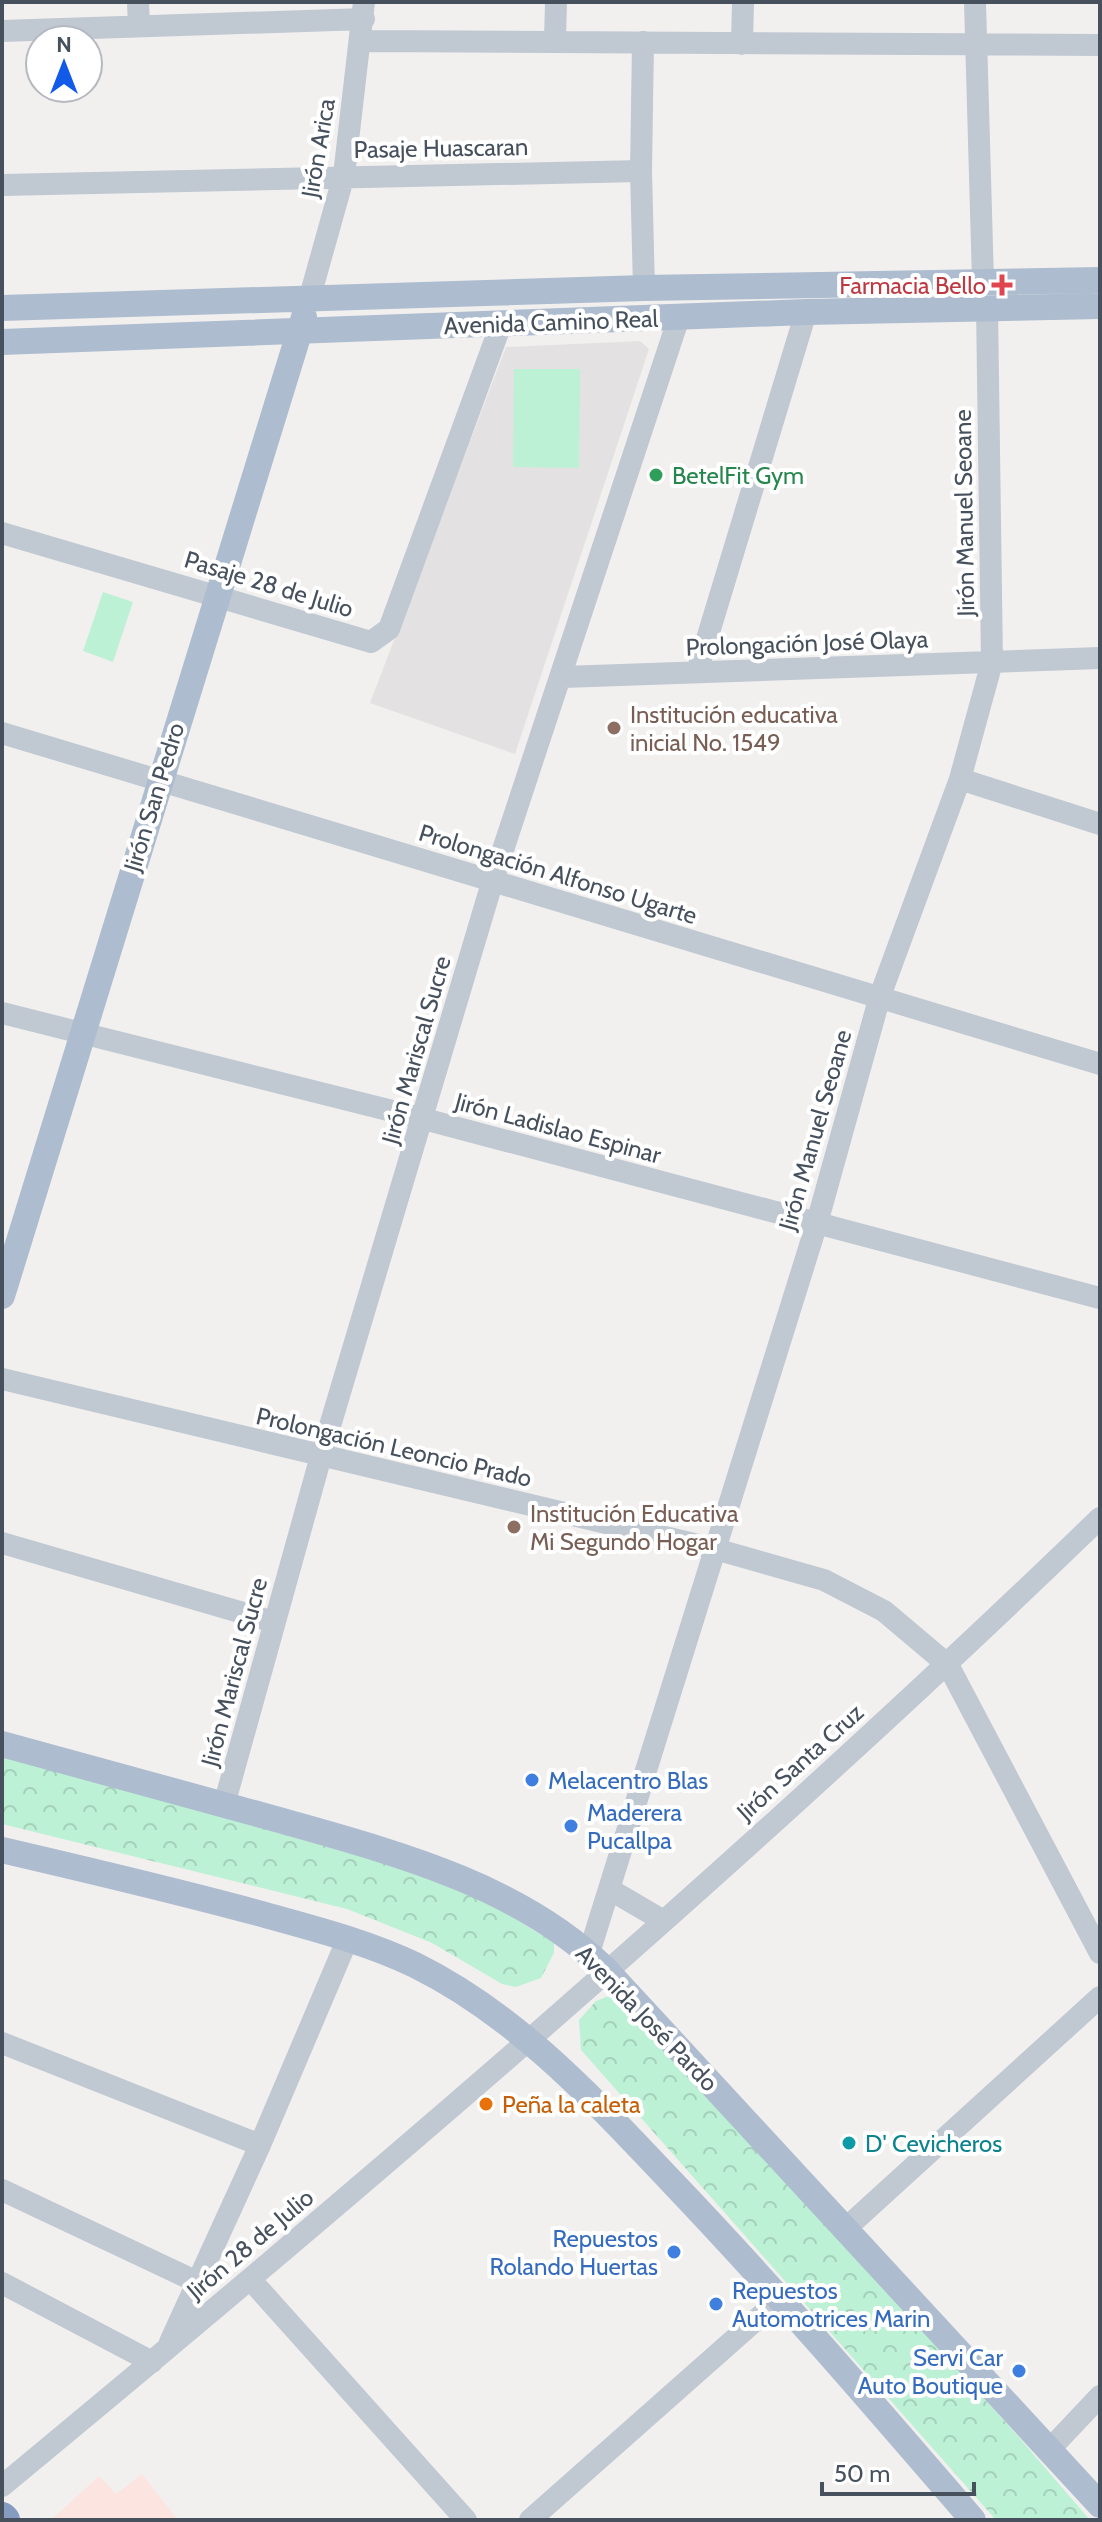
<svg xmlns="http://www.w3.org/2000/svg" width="1102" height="2522" font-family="Cabin,sans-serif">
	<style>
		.education { fill: #e3e1e1 }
		.medical { fill: #fce5e0 }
		.forest { fill: url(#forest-crowns) }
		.garden { fill: #bdf1d6 }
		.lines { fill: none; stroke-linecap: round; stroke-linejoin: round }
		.minor { stroke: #c0c8d2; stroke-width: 22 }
		.major { stroke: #aebccf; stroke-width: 26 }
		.highway { stroke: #859cc0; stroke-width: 32 }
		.health-dot { fill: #e0444e; stroke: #fff; stroke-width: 3 }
		.leisure-dot { fill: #2e9e5b; stroke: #fff; stroke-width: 3 }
		.education-dot { fill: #8d6e63; stroke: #fff; stroke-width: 3 }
		.shop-dot { fill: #3f7fe0; stroke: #fff; stroke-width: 3 }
		.food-dot { fill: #e8710a; stroke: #fff; stroke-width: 3 }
		.culture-dot { fill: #0f9aa8; stroke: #fff; stroke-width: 3 }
		.labels { text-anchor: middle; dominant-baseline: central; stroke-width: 8; stroke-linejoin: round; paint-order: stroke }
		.street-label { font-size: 24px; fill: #47515e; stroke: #fff }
		.health-label { font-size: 24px; fill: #be3a42; stroke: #fff; text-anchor: end }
		.leisure-label { font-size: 24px; fill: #27864d; stroke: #fff; text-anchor: start }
		.education-label { font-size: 24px; fill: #785e54; stroke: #fff; text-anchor: start }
		.shop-label { font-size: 24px; fill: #366cbe; stroke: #fff; text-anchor: start }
		.food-label { font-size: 24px; fill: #c56008; stroke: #fff; text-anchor: start }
		.culture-label { font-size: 24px; fill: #0d838f; stroke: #fff; text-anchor: start }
	</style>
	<defs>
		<pattern id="forest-crowns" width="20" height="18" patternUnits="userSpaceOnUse" patternTransform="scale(2)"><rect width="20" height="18" fill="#bdf1d6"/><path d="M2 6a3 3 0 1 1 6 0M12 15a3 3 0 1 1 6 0" fill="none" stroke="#a4d0ba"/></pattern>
	</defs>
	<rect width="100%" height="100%" fill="#f2f0ef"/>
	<path class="education" d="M640,341L649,349L515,754L370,703L506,347Z"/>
	<path class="medical" d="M142,2474L178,2520H51L99,2476L116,2494Z"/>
	<path class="forest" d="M2,1754L461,1885L554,1943V1953L541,1978L516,1987L502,1984L432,1943L347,1909L2,1824Z
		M606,1997H617L1009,2426L1090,2520H996L581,2050L579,2020L596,2001Z"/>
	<path class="garden" d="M514,369H580L579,468L513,467Z
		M103,592L133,602L113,662L83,651Z"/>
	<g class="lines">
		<path class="minor" d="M138,2L139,26
			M975,2L983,281
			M2,31L364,19
			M362,41L1100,45
			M555,41L556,2
			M643,42L641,171L644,288
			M742,44L743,2
			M2,185L641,171
			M309,300L344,175L364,2
			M2,533L371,642L389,629L501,324
			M697,672L806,312
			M563,677L1100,658
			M2,733L1100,1064
			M960,779L1100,824
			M2,1013L424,1119L1100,1298
			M2,1379L715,1549L824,1580L884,1611L948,1665L1100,1953
			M2,1543L274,1622
			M224,1805L321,1456L492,883L679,317
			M609,1889L662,1920
			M589,1953L817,1223L880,996L960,779L992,662L987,307
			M2,2043L260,2145
			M2,2190L197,2282
			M844,2230L1100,1997
			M250,2279L466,2520
			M2,2283L152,2362
			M170,2342L260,2145L348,1938
			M1050,2449L1100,2396
			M2,2486C378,2175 749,1857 1100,1518
			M530,2520L782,2297"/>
		<path class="major" d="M2,308L644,288L1100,280
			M2,342L806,312L1100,306
			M2,1296L304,317
			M2,1744C92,1769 182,1793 272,1818C388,1851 518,1883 606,1970L1100,2505
			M2,1850C88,1870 173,1890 258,1913C311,1928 365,1941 415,1965C518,2016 593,2099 671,2181C776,2291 874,2405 973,2520"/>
		<path class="highway" d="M2,2518L4,2520"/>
	</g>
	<path class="health-dot" d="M998 273h8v8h8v8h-8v8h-8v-8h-8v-8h8z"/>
	<circle class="leisure-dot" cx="656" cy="475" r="8"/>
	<g class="education-dot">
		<circle cx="614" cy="728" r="8"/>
		<circle cx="514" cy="1527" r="8"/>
	</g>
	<g class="shop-dot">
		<circle cx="532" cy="1780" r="8"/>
		<circle cx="571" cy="1826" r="8"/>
		<circle cx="674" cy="2252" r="8"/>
		<circle cx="716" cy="2304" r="8"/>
		<circle cx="1019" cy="2371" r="8"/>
	</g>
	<circle class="food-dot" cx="486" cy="2104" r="8"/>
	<circle class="culture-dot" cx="849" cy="2143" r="8"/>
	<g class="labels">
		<g class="street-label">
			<text transform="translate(318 148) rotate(-80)">Jirón Arica</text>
			<text transform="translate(441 148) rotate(-1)">Pasaje Huascaran</text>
			<text transform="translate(551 322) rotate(-2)">Avenida Camino Real</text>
			<text transform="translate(964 513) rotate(-91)">Jirón Manuel Seoane</text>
			<text transform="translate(269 584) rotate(17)">Pasaje 28 de Julio</text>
			<text transform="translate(807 643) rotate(-2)">Prolongación José Olaya</text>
			<text transform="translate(154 797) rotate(-73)">Jirón San Pedro</text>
			<text transform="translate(558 874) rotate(17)">Prolongación Alfonso Ugarte</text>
			<text transform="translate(416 1050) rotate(-74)">Jirón Mariscal Sucre</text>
			<text transform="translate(558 1128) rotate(15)">Jirón Ladislao Espinar</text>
			<text transform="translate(815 1130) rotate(-74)">Jirón Manuel Seoane</text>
			<text transform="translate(394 1447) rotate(13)">Prolongación Leoncio Prado</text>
			<text transform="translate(234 1672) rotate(-75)">Jirón Mariscal Sucre</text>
			<text transform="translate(800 1762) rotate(-42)">Jirón Santa Cruz</text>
			<text transform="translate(647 2018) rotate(46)">Avenida José Pardo</text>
			<text transform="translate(250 2244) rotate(-40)">Jirón 28 de Julio</text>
		</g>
		<g class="health-label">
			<text x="986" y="285">Farmacia Bello</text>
		</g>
		<g class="leisure-label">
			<text x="672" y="475">BetelFit Gym</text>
		</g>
		<g class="education-label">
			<text x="630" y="714">Institución educativa<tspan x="630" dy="28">inicial No. 1549</tspan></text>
			<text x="530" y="1513">Institución Educativa<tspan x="530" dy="28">Mi Segundo Hogar</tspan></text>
		</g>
		<g class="shop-label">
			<text x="548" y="1780">Melacentro Blas</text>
			<text x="587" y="1812">Maderera<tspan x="587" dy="28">Pucallpa</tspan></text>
			<text x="658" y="2238" text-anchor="end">Repuestos<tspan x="658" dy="28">Rolando Huertas</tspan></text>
			<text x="732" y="2290">Repuestos<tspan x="732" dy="28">Automotrices Marin</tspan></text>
			<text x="1003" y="2357" text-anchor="end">Servi Car<tspan x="1003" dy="28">Auto Boutique</tspan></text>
		</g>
		<g class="food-label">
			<text x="502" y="2104">Peña la caleta</text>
		</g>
		<g class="culture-label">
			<text x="865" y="2143">D' Cevicheros</text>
		</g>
	</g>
	<rect width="1102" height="2522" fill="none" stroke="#47515e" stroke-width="8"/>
	<g transform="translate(64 64)"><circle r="38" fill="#ffffff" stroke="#b5b9bf" stroke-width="2"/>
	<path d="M0-6L14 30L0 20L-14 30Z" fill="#125aea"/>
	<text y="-12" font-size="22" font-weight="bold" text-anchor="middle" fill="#47515e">N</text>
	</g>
	<path d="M822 2482v12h152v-12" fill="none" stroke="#47515e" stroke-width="4"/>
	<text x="834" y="2482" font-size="24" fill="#47515e" stroke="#ffffff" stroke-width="6" paint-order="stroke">50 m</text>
</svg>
